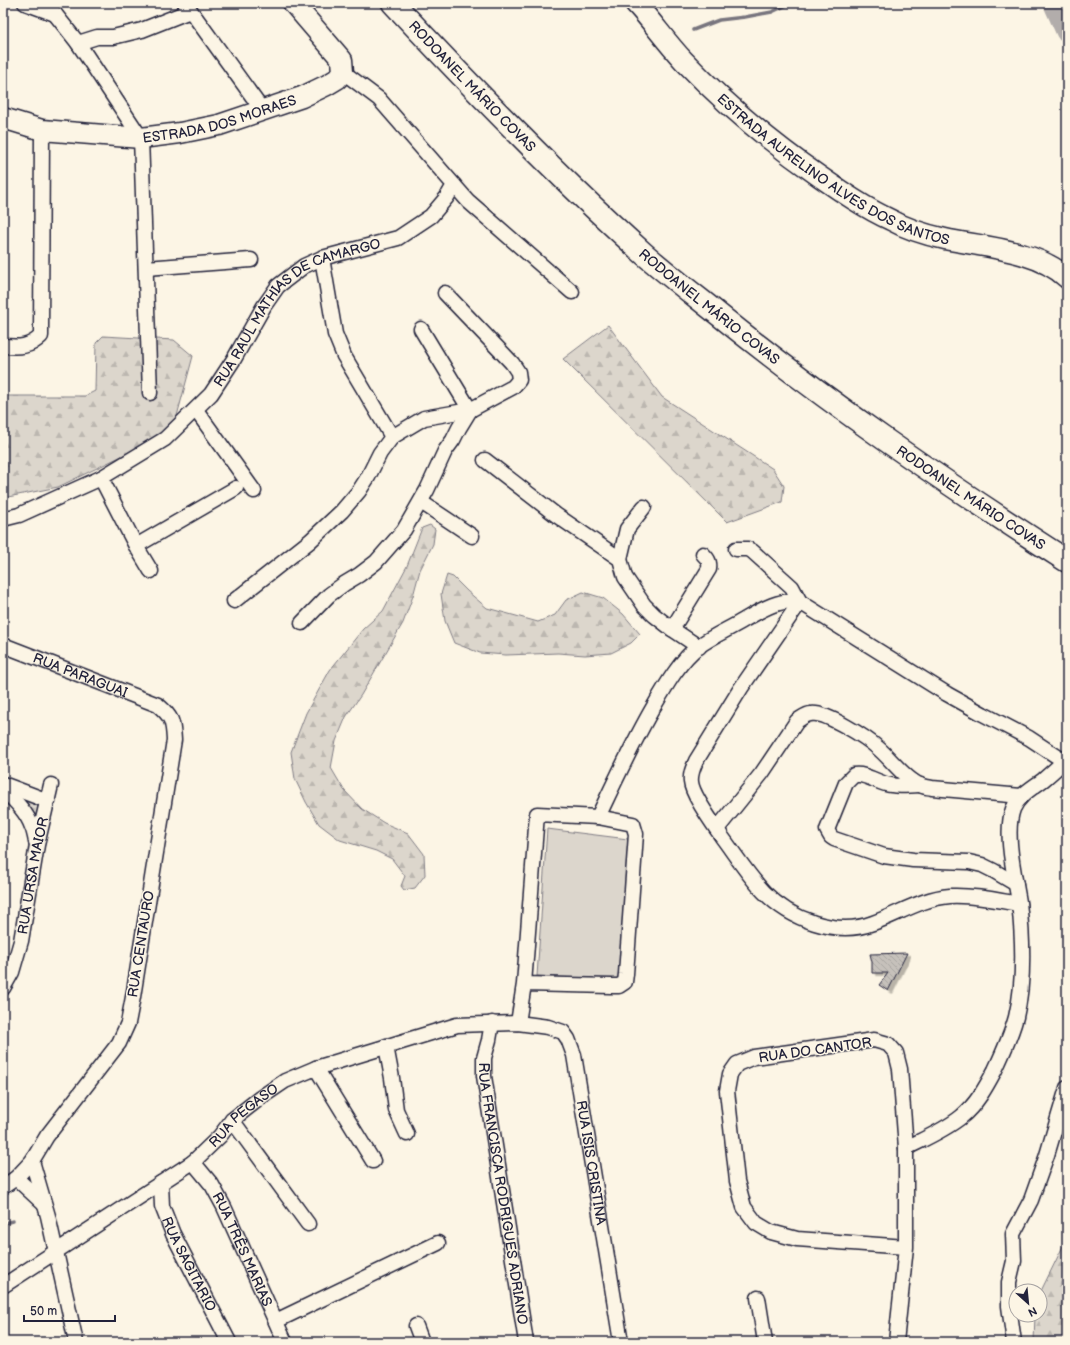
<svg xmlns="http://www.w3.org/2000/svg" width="1070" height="1345" font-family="'Balsamiq Sans',sans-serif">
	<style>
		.forest { fill: url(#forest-firs); stroke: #7f7c84 }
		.park { fill: url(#park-dots); stroke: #7f7c84 }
		.pitch { fill: #dcd6cc; stroke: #7f7c84 }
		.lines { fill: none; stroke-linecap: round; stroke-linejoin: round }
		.stream { stroke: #78757e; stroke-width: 3.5 }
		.river { stroke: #b2adab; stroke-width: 22 }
		.building { fill: url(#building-back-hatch); stroke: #22223b; filter: url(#shadow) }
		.minor-casing { stroke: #22223b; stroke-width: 17 }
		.secondary-casing { stroke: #22223b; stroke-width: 23 }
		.motorway-casing { stroke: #22223b; stroke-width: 25 }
		.minor { stroke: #fcf5e5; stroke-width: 14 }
		.secondary { stroke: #fcf5e5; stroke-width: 20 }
		.motorway { stroke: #fcf5e5; stroke-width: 22 }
		.labels { text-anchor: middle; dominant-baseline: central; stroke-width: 3; stroke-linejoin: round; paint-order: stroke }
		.street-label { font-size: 14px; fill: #22223b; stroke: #fcf5e5 }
	</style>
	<defs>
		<pattern id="forest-firs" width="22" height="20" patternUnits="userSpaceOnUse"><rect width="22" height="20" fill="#dcd6cc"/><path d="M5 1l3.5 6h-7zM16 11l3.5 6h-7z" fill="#bcb7b0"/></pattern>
		<pattern id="park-dots" width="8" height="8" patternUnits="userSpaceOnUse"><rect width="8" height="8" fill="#dcd6cc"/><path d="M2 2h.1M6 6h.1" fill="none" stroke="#bcb7b0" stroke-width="1.8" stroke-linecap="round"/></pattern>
		<pattern id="building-back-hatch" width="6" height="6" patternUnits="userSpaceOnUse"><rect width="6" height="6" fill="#c6c1bb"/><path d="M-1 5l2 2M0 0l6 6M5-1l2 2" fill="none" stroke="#aaa6a2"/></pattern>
		<filter id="shadow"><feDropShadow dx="4.5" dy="2.5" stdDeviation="0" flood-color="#0004"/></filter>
	</defs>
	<rect width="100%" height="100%" fill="#fcf5e5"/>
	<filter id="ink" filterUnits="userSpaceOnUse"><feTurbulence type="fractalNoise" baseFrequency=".025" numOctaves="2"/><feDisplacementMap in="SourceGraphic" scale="8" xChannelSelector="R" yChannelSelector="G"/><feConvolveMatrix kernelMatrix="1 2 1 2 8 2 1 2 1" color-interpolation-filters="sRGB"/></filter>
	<g filter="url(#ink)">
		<path class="forest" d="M608,325L662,397L773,469L784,486L782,502L727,522L563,359Z
			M103,336L174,340L193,356L173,431L58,487L3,498V396H85L95,391L96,343Z
			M430,525L435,529L433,544L420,570L413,596L403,623L361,695L346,717L336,741L331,768L344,790L362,809L384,823L408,833L424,854L425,875L415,888L404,890L401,886L405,876L392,859L376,851L340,840L319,824L306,802L295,779L291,752L306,713L330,670L363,629L383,611L407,566L422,528Z
			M447,575L453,577L467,591L487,608L538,622L555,615L566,600L583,592L603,598L623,614L640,634L631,643L611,653L585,655L558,653L506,655L480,653L454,643L445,621L441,594Z
			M1067,1238V1342H1034L1035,1315H1040V1293Z"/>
		<path class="park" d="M20,798L40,805L37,816L35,815Z"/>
		<path class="pitch" d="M547,829L628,839L618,980L537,976Z"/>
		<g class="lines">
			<path class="stream" d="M693,30L719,20L745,17L772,12L791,3
				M3,1223L13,1221"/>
			<path class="river" d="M1054,3L1067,32"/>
		</g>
		<path class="building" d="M907,953L888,991L879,985L888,973H872V962L870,954Z"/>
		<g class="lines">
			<g class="minor-casing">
				<g id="minor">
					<path d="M25,3L55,14"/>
					<path d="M48,3L55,14L78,43L97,37H113L142,30L190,11"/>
					<path d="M185,3L263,111"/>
					<path d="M78,43L141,138L150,393"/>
					<path d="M454,185L468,201L572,292"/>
					<path d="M322,258L335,334L344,356L392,437"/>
					<path d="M146,268L251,260"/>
					<path d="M3,346C19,347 29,348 41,336L42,130"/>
					<path d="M196,410L254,491"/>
					<path d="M485,460L556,515L620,559L625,577L644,605L654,615L672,629L699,647"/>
					<path d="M101,478L136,546L151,571"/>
					<path d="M421,502L472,536"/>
					<path id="s1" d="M3,519L19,515L101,478L165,439L211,394L234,359L264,306L278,286L304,266L322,258L398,238L431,216L447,197L454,185L379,99L343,72"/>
					<path d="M136,546L236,488"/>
					<path d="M736,549H748L752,551L792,587L800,602L741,688L696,761C693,768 690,774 691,782C692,795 714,825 722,837C736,856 748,875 764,892C790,919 836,937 873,923C898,914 923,898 950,896C973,895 996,900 1019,904"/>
					<path d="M620,559L627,529L644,507"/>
					<path d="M234,601L310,541L342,511L359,491L368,477L380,453L392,437L424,418L470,410L513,387L519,380L518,372L512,363L445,293"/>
					<path d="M302,623L329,595L344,584L359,575L376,562L404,530L427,490L445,451L453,440L459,428L470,410L421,329"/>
					<path d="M672,629L709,569C710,562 708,559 703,554"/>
					<path id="s2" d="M3,645L158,705C172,717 173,721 174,740L133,997L128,1023L119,1043L47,1136L32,1161L16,1178L3,1187"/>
					<path d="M3,784L48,801"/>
					<path d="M920,785C910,785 900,787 891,785C879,784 866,773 854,775L846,783L827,830L831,837L834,839L884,856L913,860L969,862L982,865L994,871L1016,884"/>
					<path d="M3,789C14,800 27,812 32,827C34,831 35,837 36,842"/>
					<path d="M598,817C616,779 633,742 654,706C665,687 681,659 699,646C713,636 729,629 744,620C761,610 780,598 800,602L947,694L983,714L1029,738L1067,763"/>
					<path d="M717,829L762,773L797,721C802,718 806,714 811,714C825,711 867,738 878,748C890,758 906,780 920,785C923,787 928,787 932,788L1021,796"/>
					<path id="s3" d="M3,988L12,972L21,941L37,845L51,785"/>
					<path id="s4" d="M492,1023L489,1040L484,1058V1076L526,1342"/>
					<path d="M518,1023L524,984L537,814L598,817L633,824L636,834L626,974L625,982L619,986H611L524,984"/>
					<path d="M386,1046L392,1078L396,1110L407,1134"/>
					<path d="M316,1068L373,1161"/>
					<path d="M232,1120L308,1224"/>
					<path d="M906,1148C924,1139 945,1130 961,1117C976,1105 986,1087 995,1070C1003,1053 1011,1036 1016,1017C1025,980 1023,939 1019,902C1015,877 1004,833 1013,809C1019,795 1031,789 1043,780C1050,774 1057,768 1063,762"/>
					<path d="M32,1161L48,1216L76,1342"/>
					<path id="s5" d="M193,1162L212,1185L224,1207L285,1342"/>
					<path d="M16,1178L44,1204"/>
					<path id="s6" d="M161,1183L162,1206L173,1234L229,1342"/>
					<path id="s7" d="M3,1286L193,1162L220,1136L232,1120L260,1098L285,1081L316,1068L457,1025L518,1023L548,1027L563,1032L568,1039L574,1055L621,1342"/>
					<path d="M758,1298L765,1342"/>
					<path d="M276,1321L438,1243"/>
					<path d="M416,1326L422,1342"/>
					<path d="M896,1342L906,1247V1148L900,1069L896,1053L888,1044L874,1040L754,1057L737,1064L730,1074L727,1091L737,1181L744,1207L756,1223L771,1232L797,1239L906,1247"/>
					<path d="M1014,1342L1009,1306V1282L1014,1261L1013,1234L1031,1200L1047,1155L1067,1088"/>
				</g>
			</g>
			<g class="secondary-casing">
				<g id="secondary">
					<path id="s8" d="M635,3C652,21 666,42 684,61C725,104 770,142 819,176C842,192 865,208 891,220C907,229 927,235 945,239C983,247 1038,250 1067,278"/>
					<path id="s9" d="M3,118L42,130L141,138L180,133L219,125L302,97L327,85L337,79L343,72L342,60L293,3"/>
				</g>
			</g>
			<g class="motorway-casing">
				<g id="motorway">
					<path id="s10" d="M393,3C473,89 555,174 643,253C667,274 693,294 718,314C829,404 947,484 1067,561"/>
				</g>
			</g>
			<use href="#minor" class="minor"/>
			<use href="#secondary" class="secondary"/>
			<use href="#motorway" class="motorway"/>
		</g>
	</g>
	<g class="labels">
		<g class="street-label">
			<text stroke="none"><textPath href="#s10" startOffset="115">RODOANEL MÁRIO COVAS</textPath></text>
			<text stroke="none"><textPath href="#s9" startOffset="221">ESTRADA DOS MORAES</textPath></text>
			<text stroke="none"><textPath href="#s8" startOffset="263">ESTRADA AURELINO ALVES DOS SANTOS</textPath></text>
			<text stroke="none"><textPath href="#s10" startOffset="439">RODOANEL MÁRIO COVAS</textPath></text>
			<text stroke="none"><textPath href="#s1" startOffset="371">RUA RAUL MATHIAS DE CAMARGO</textPath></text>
			<text stroke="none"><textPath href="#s10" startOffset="763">RODOANEL MÁRIO COVAS</textPath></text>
			<text stroke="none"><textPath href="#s2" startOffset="83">RUA PARAGUAI</textPath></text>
			<text stroke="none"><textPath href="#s3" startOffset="117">RUA URSA MAIOR</textPath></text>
			<text transform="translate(141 944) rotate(-81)">RUA CENTAURO</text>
			<text transform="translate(815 1050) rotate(-8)">RUA DO CANTOR</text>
			<text stroke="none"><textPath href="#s7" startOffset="296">RUA PEGASO</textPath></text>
			<text stroke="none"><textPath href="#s7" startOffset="773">RUA ISIS CRISTINA</textPath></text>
			<text stroke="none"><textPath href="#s4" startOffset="173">RUA FRANCISCA RODRIGUES ADRIANO</textPath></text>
			<text stroke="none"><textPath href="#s5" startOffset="101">RUA TRÊS MARIAS</textPath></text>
			<text stroke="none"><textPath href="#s6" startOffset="87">RUA SAGITARIO</textPath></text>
		</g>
	</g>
	<rect width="1070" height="1345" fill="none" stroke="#fcf5e5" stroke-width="16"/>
	<rect x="8" y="8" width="1054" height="1329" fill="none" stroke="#22223b" stroke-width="1.5" filter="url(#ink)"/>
	<g transform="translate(1028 1303) rotate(153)"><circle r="19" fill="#fcf5e5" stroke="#a5a1a1"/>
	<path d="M0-3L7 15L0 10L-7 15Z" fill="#22223b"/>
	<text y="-6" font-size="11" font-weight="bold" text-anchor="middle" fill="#22223b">N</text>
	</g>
	<path d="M24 1315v6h91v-6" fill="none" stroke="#22223b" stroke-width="2"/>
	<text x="30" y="1315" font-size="12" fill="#22223b" stroke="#fcf5e5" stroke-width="3" paint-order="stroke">50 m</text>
</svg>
